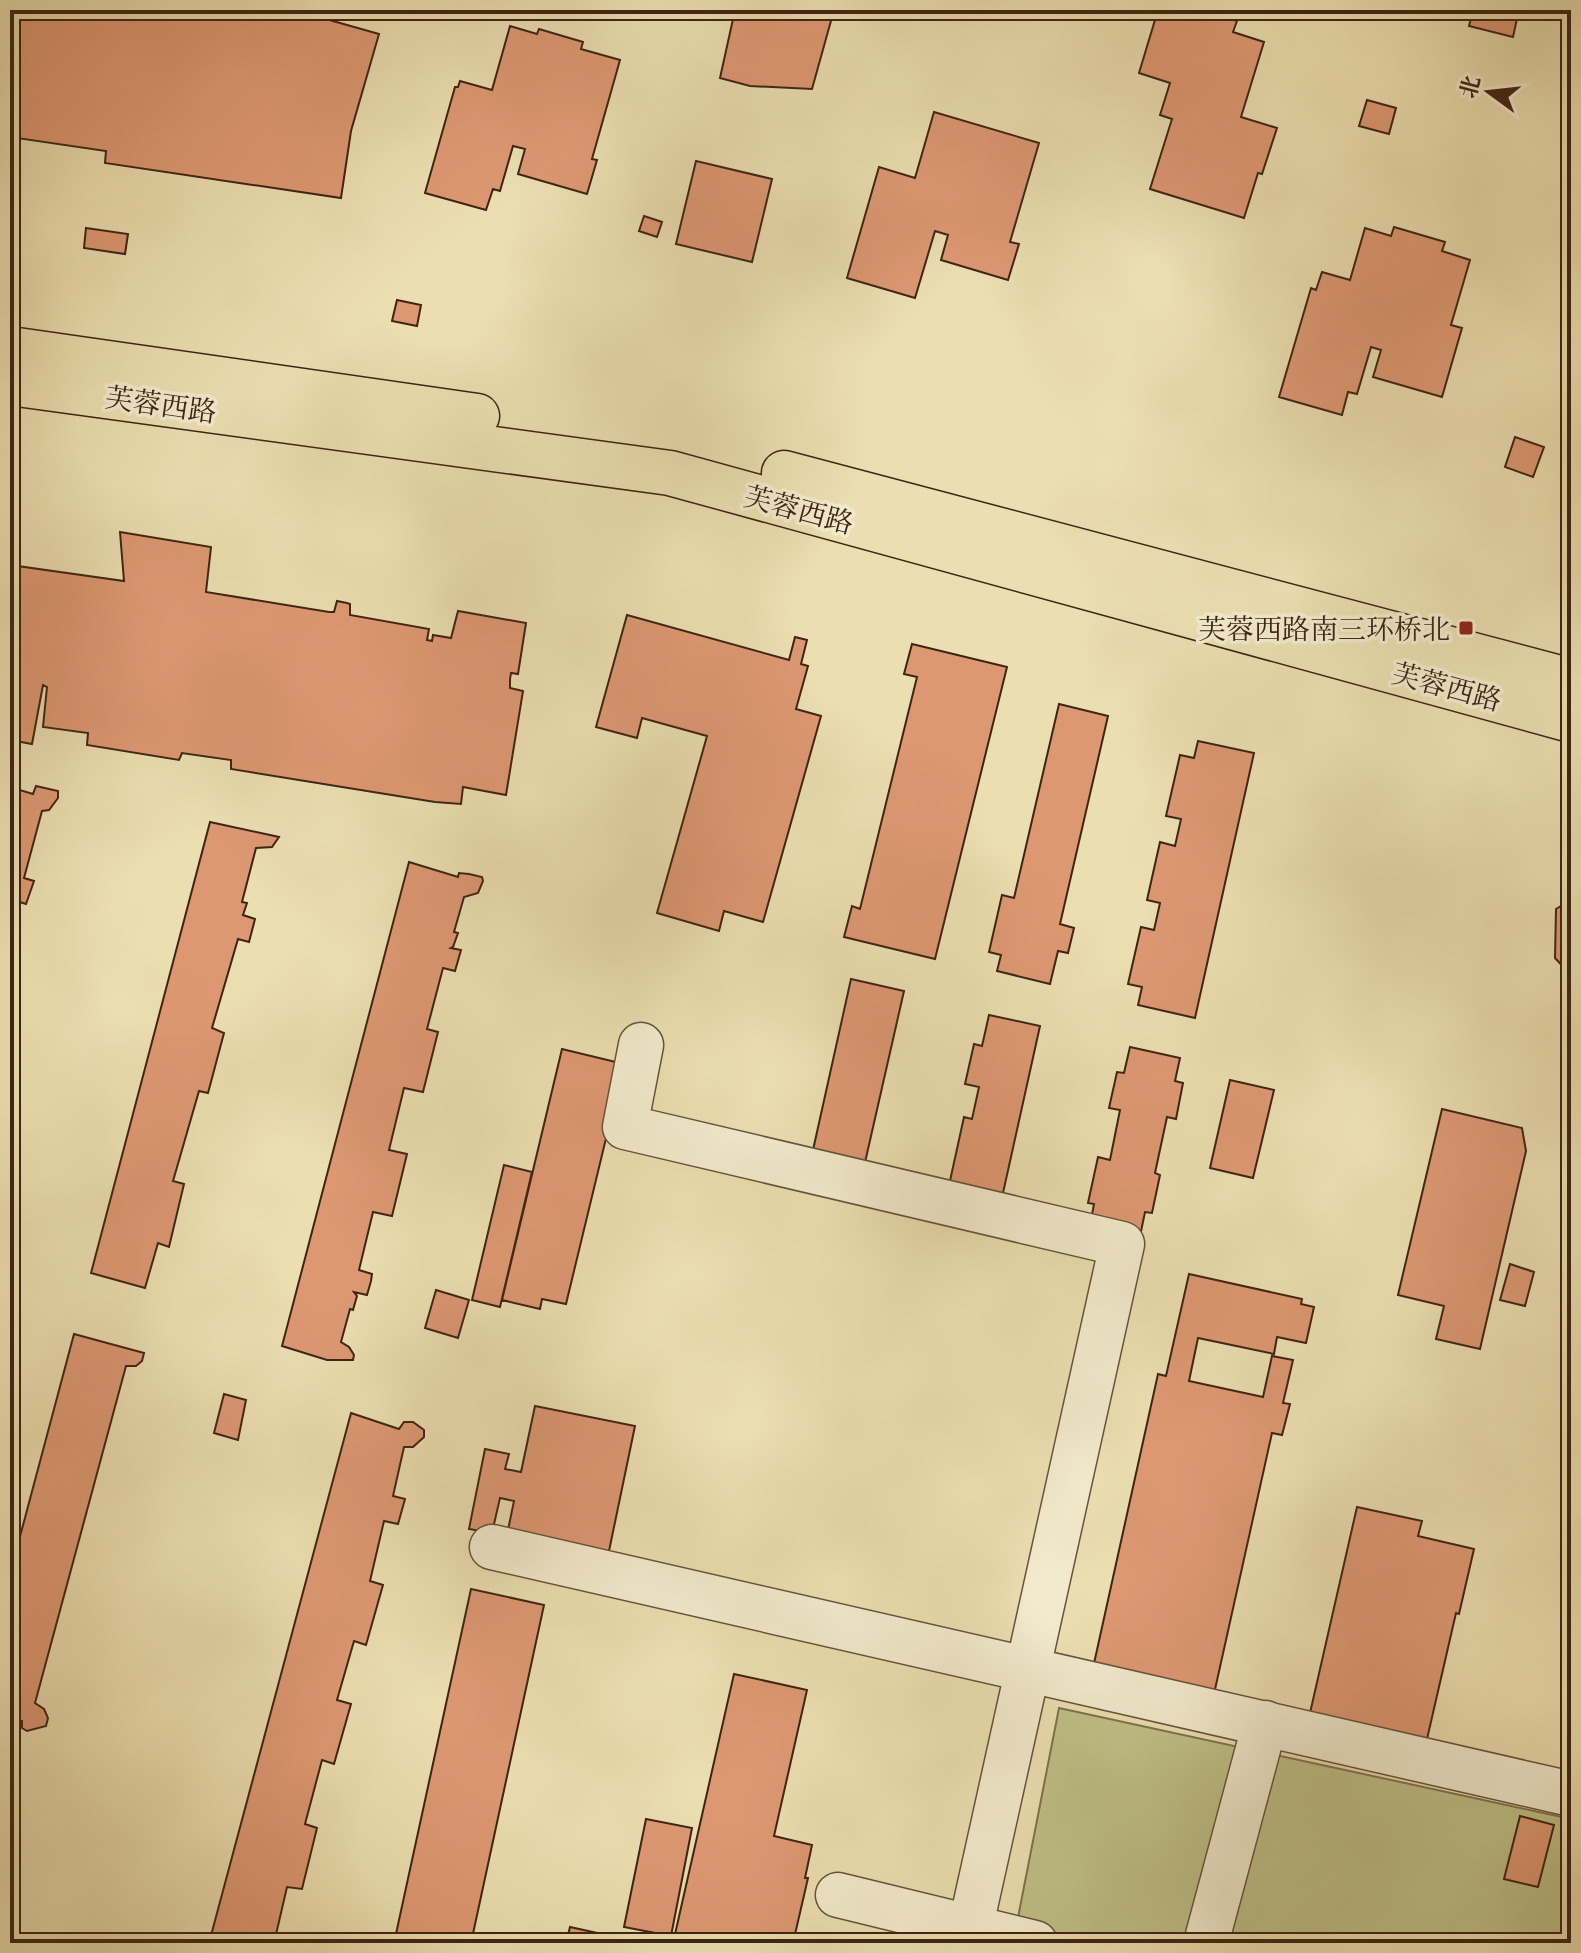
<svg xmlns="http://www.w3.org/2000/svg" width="1581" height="1953" font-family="'Gentium Book Plus','Noto Serif SC',serif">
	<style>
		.green { fill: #bebf86; stroke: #7e724e; stroke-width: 2 }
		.building { fill: #dd9872; stroke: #3e2415; stroke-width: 2 }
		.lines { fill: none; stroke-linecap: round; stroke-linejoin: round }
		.minor-casing { stroke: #69523c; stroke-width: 47 }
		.major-casing { stroke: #3e2415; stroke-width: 47 }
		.minor { stroke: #f2eacc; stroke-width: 44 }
		.major { stroke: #ebdeb0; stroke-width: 44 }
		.poi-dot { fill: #8f2418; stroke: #f2eacc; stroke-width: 3 }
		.labels { text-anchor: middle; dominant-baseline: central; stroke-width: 7; stroke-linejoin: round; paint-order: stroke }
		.street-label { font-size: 28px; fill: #3e2415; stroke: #f2eacc }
		.poi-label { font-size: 28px; fill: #3e2415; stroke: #f2eacc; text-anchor: end }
	</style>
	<rect width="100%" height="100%" fill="#ebdeb0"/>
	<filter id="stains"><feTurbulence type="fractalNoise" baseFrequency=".0025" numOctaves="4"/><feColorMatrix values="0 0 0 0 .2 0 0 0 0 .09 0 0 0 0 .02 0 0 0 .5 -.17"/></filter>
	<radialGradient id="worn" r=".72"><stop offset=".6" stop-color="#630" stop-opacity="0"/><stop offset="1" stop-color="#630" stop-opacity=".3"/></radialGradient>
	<path class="green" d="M1059,1708L1571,1819V1943H1013Z"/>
	<path class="building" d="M10,10H294L379,34L351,131L341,198L105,163L106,151L10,137Z
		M735,10H834L812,89L750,86L720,78Z
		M1158,10L1185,17L1187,10H1203L1237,21L1233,32L1264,42L1241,117L1277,128L1262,174L1258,173L1244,218L1150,189L1172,119L1160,115L1170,83L1139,73Z
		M1473,10H1500L1518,14L1513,37L1469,26Z
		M510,26L537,34L539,29L583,42L581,49L620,60L592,159L597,160L587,194L518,174L525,149L513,146L500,191L493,189L486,210L425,193L455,87H458L460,81L492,90Z
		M1367,100L1396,108L1389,134L1359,126Z
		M934,112L1039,143L1010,242L1019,244L1008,280L941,260L948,235L935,231L915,298L847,278L879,167L915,178Z
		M696,161L772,179L752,262L676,244Z
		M644,216L662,222L657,237L639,231Z
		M1394,227L1445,242L1442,251L1470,260L1451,325L1462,328L1442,397L1373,377L1381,350L1371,347L1357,394L1348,392L1342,415L1279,397L1311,288L1316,290L1322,272L1350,280L1365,228L1391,236Z
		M86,228L128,234L125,254L84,248Z
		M397,300L421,305L417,326L392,321Z
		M1515,437L1544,447L1533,477L1505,467Z
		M120,532L211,547L206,592L329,612H334L337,601L347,603L350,604V615L429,629L427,640L432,641L433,635L451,638L458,611L526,623L518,674L511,673L510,679V688L523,691L506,795L463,787L461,804L435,802L231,769V760L182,753L179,760L87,745L88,733L43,727L47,687L43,685L32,744L10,740V565L124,581Z
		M627,615L789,660L795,637L807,640L801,664L808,666L796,709L821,716L763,922L724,911L719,931L657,913L707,736L642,718L637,738L596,727Z
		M912,644L1007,667L935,959L844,937L852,906L860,909L917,677L904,674Z
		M1059,704L1108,716L1060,924L1074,928L1068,953L1058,951L1050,984L997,971L1001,955L989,952L1002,895L1014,898Z
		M1198,741L1254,753L1195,1018L1138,1005L1142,987L1128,984L1141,927L1154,930L1160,903L1147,900L1160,842L1175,846L1181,819L1166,816L1180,755L1194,758Z
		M36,786L58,791V798L49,810L42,811L24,878L34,881L26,904L20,902L10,933V787L33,794Z
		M210,822L279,837L272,847L256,848L242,902L247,903L243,915L255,919L249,942L238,939L212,1028L224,1033L208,1093L199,1091L173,1181L184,1184L169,1247L158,1243L145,1288L91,1273Z
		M409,862L458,877L459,873L469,874L482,877L483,881L478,893L464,897L454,932L458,933L453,947L451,948L461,950L455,971L443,968L427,1029L438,1032L423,1092L404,1088L389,1150L407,1154L392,1216L373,1212L359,1270L372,1274L371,1281L367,1295L354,1292L357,1296L353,1310L350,1309L341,1342L349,1347L354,1355L353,1360H327L282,1346Z
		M1571,900V975L1555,958L1556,909Z
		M851,979L904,991L861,1180L809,1168Z
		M989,1015L1040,1026L999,1211L946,1199L964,1117L972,1119L979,1087L965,1084L974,1044L982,1046Z
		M1130,1047L1180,1058L1175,1081L1183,1083L1176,1119L1167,1117L1155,1173L1160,1175L1152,1213L1145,1212L1139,1241L1089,1231L1094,1204L1088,1203L1098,1157L1110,1160L1120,1110L1109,1108L1117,1072L1124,1073Z
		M562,1049L624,1064L566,1304L542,1299L540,1309L502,1300Z
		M1230,1080L1274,1090L1253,1178L1210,1168Z
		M1442,1109L1522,1128L1526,1151L1480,1349L1436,1339L1444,1306L1398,1295Z
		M504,1165L532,1172L500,1307L472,1300Z
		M1510,1264L1534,1272L1525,1306L1500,1300Z
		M1189,1274L1302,1299L1301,1304L1314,1307L1306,1343L1277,1337L1274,1354L1198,1338L1189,1381L1263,1397L1272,1356L1293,1360L1283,1403L1290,1404L1282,1435L1272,1433L1214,1694L1093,1668L1158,1374L1166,1376Z
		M436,1290L469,1300L458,1338L425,1328Z
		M74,1334L144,1353L142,1361L136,1366H126L35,1703L44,1709L48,1718L46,1726L27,1731L22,1728V1721L10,1718V1574Z
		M224,1394L246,1400L238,1440L214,1433Z
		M535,1406L635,1426L604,1575L503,1554L514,1501L500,1498L492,1533L469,1529L485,1449L509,1454L505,1469L521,1472Z
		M351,1413L399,1429L404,1422H413L424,1430V1437L413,1447H404L393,1496L405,1499L398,1524L384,1521L370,1581L383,1585L366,1645L354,1641L337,1700L351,1704L334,1764L322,1760L305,1824L317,1828L302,1889L287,1887L274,1943H209Z
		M1357,1507L1422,1521L1418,1536L1474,1549L1459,1614L1456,1613L1427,1739L1310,1713Z
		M471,1589L544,1605L471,1943H394Z
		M734,1674L807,1690L774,1836L812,1845L805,1878H808L793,1943H673Z
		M1520,1816L1554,1825L1538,1887L1504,1879Z
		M646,1819L692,1828L671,1936L624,1927Z
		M570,1927L643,1943H566Z"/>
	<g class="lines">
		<g class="minor-casing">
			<path id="minor" d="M641,1045L625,1127L1122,1244L967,1943
				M492,1547L1571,1794
				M838,1895L1035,1943
				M1206,1943L1265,1723"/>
		</g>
		<g class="major-casing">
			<path id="major" d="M10,349L477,416
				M10,383L670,473L1571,720
				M784,473L1571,681"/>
		</g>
		<use href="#minor" class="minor"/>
		<use href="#major" class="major"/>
	</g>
	<rect class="poi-dot" x="1458" y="620" width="16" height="16" rx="4"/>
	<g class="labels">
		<g class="street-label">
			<text transform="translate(161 404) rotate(8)">芙蓉西路</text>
			<text transform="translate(799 509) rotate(15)">芙蓉西路</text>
			<text transform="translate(1447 686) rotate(15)">芙蓉西路</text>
		</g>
		<g class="poi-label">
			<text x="1450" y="628">芙蓉西路南三环桥北</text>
		</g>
	</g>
	<rect width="1581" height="1953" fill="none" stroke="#ebdeb0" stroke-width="40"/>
	<rect x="12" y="12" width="1557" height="1929" fill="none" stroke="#3e2415" stroke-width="4"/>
	<rect x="20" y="20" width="1541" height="1913" fill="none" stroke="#3e2415" stroke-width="2"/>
	<g transform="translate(1489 92) rotate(285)" stroke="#f2eacc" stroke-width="6" paint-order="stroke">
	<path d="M0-6L14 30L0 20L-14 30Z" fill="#3e2415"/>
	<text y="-12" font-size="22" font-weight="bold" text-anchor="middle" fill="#3e2415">北</text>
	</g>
	<rect width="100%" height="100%" filter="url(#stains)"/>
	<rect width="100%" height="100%" fill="url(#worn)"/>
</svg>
